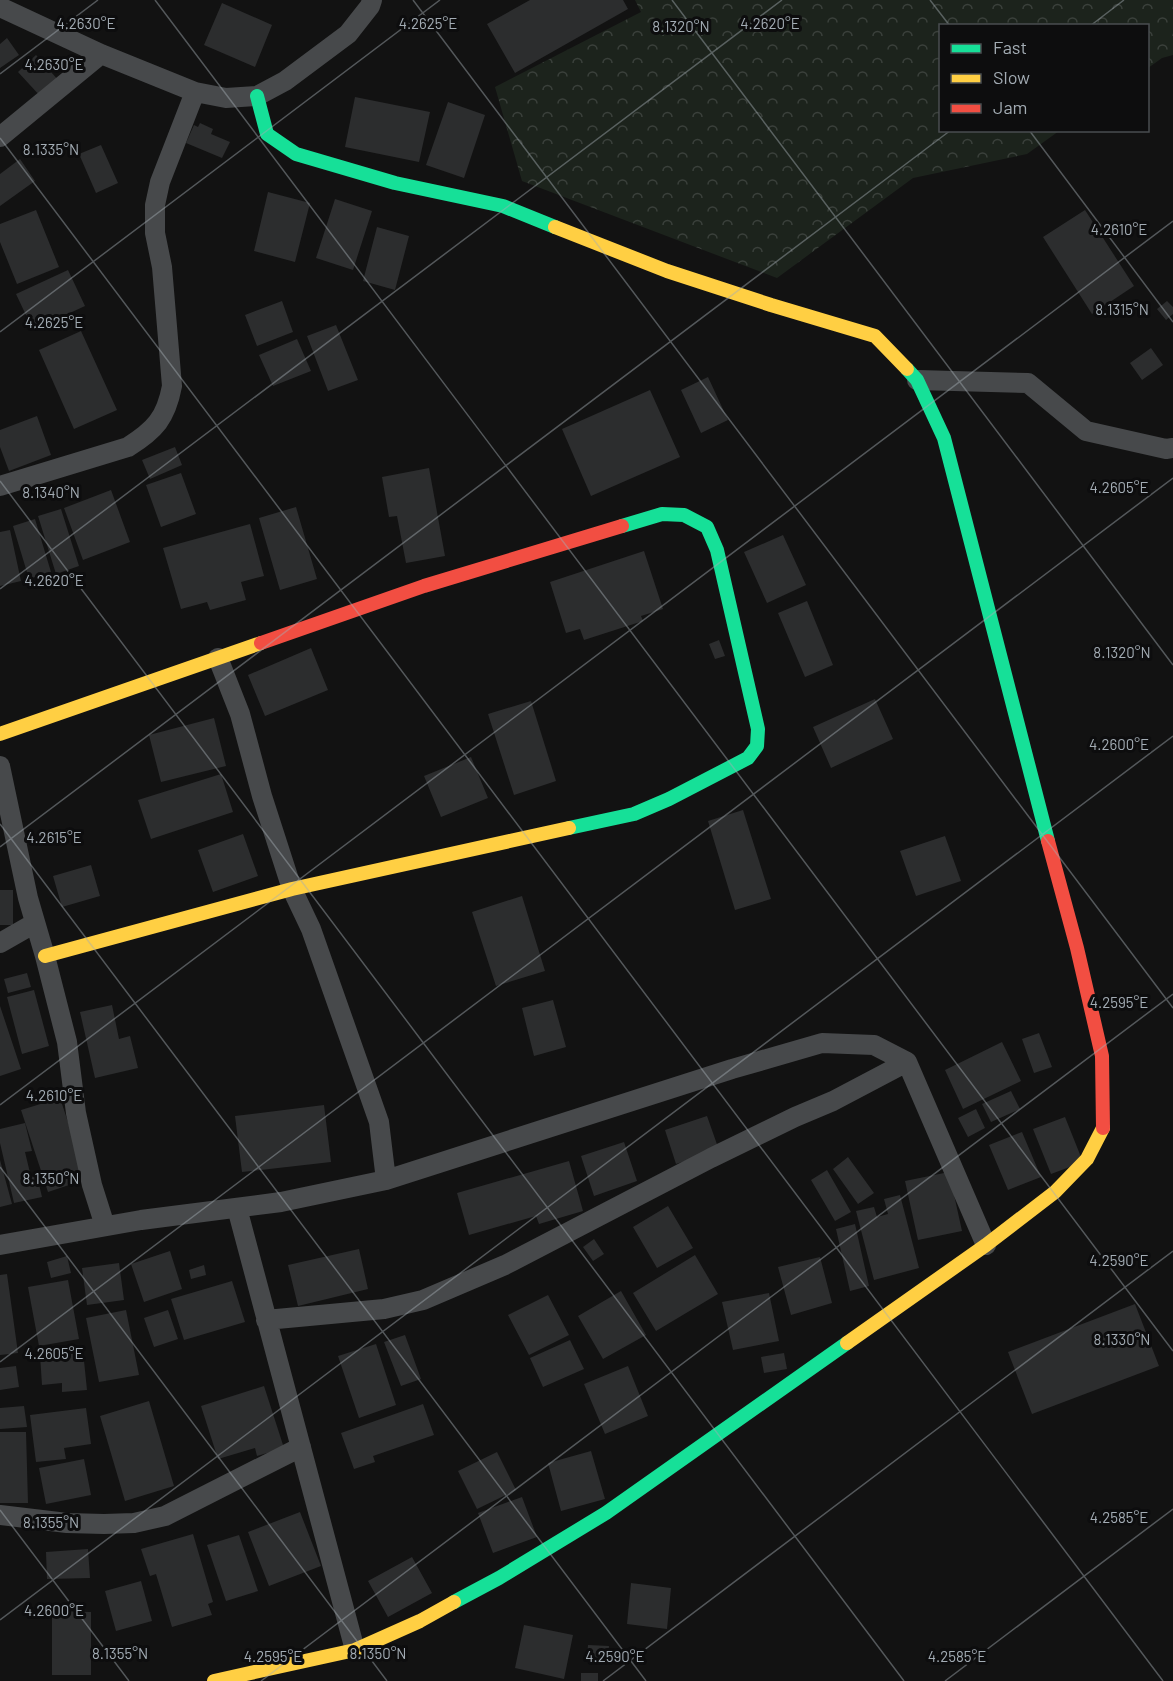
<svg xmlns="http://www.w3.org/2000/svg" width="1173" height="1681" font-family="Barlow,sans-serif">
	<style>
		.forest { fill: url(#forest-crowns) }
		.building { fill: #2c2d2e }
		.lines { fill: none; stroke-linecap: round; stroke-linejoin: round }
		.street { stroke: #47494b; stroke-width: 20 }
		.fast { stroke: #16e098; stroke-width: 14 }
		.slow { stroke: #ffcf43; stroke-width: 14 }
		.jam { stroke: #f24e42; stroke-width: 14 }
		.ticks { fill: none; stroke: #a3acb4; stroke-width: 1.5; stroke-opacity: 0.45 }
		.ticks-label { font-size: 15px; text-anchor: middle; fill: #a3acb4; stroke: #0d0d0e; stroke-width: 6; stroke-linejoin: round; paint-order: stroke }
	</style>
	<defs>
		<pattern id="forest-crowns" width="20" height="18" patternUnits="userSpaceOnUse" patternTransform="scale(1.5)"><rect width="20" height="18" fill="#1c231c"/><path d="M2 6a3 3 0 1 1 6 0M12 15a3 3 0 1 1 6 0" fill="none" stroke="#3a403b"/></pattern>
	</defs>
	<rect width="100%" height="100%" fill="#121212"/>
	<path class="forest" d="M635,0H1173V55L1162,58L1148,68V26H940V130L1059,131L1027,154L913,178L777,278L522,181L495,87L641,12Z"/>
	<path class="building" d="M530,0H623L628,9L515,73L487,24Z
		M222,3L272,25L255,67L204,45Z
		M7,38L19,55L0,68V44Z
		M36,55L59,81L41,97L18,72Z
		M355,97L430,112L419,162L345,147Z
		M448,102L485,115L464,178L426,165Z
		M200,123L213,129L211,134L230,142L222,158L186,143L194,125L198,127Z
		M101,145L118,183L96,193L79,154Z
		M20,159L35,181L0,206V174Z
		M268,192L310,203L295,262L254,251Z
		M335,199L372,211L353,270L316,258Z
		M36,210L59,267L17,284L0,242V224Z
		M1085,210L1134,286L1092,314L1043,237Z
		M377,227L409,236L395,290L363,281Z
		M68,270L85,306L33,330L16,294Z
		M282,301L293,332L257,346L245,315Z
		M1167,301L1173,307V314L1166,320L1157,309Z
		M336,325L358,380L328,391L307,336Z
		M81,331L117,410L74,429L39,350Z
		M297,339L311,371L273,386L259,355Z
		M1151,348L1163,365L1142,380L1130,363Z
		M708,377L728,420L701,433L681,390Z
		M650,390L680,457L591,496L562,429Z
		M37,416L51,455L9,471L0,447V430Z
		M175,447L182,465L150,479L142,460Z
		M429,468L445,556L406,563L397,516L389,517L382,477Z
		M181,473L196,514L161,527L146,485Z
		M111,490L130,542L83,560L64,508Z
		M296,507L317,579L280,590L259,518Z
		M61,509L79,566L56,574L38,516Z
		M35,519L51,572L29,579L13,526Z
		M250,524L264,576L241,582L246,600L210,610L207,602L181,609L163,548Z
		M10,530L21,581L0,586V532Z
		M783,535L806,585L767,603L744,552Z
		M644,551L663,609L641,616L643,621L584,640L580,629L566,633L550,582Z
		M807,601L833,665L805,677L778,613Z
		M719,640L725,656L715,659L709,644Z
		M311,648L328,690L265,716L248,675Z
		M875,699L893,739L831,768L813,727Z
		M531,701L556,781L514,795L488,714Z
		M214,718L226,766L161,782L149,735Z
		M471,757L488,798L441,817L424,776Z
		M221,774L233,812L151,839L138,800Z
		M743,810L771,899L735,910L708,821Z
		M243,834L258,876L213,892L198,850Z
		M945,836L961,881L916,896L900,851Z
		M91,865L100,896L62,907L53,876Z
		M0,890H13V925H0Z
		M522,896L545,971L496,986L472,912Z
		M27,973L31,987L8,993L4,979Z
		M34,990L49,1046L22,1054L7,997Z
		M553,1000L566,1047L534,1056L522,1008Z
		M112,1005L119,1039L130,1036L138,1068L95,1078L80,1012Z
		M0,1006L21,1069L0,1076Z
		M1039,1033L1052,1067L1034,1073L1022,1039Z
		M1002,1042L1021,1081L963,1109L945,1070Z
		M1011,1091L1020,1109L991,1122L982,1104Z
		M60,1098L87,1179L48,1192L21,1110Z
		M324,1105L331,1162L242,1172L235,1116Z
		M976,1109L985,1128L968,1137L958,1118Z
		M707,1116L719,1150L676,1164L665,1130Z
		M1065,1117L1083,1162L1051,1174L1033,1129Z
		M25,1123L32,1151L25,1152L31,1177L37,1176L42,1197L14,1203L0,1143V1129Z
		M1022,1132L1041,1177L1008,1190L989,1145Z
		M624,1142L637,1181L594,1196L581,1156Z
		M848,1157L874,1193L858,1204L833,1169Z
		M0,1160L12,1204L0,1207Z
		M569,1161L583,1211L539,1224L536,1216L469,1235L457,1193Z
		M827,1170L851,1212L835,1221L811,1180Z
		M949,1172L962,1231L918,1240L905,1181Z
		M900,1195L919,1268L874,1280L856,1211L874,1207L877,1217L888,1214L884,1199Z
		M668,1206L693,1248L657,1268L633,1227Z
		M855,1224L869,1286L850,1291L836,1229Z
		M594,1239L604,1254L593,1261L583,1247Z
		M359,1249L368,1289L298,1306L288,1265Z
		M170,1251L182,1289L144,1302L131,1264Z
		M695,1255L718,1294L656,1331L633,1293Z
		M67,1256L71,1273L51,1278L47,1262Z
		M820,1257L832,1303L791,1315L778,1267Z
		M119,1263L124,1300L87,1305L82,1268Z
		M204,1265L206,1275L191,1279L189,1270Z
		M7,1274L18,1353L0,1355V1275Z
		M68,1280L79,1339L39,1346L28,1287Z
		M232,1281L245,1322L184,1340L171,1299Z
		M621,1291L646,1335L603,1359L578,1316Z
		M769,1293L779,1341L733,1350L722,1302Z
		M548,1295L569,1335L529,1355L508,1315Z
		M1135,1304L1159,1366L1032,1414L1008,1352Z
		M126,1310L139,1375L99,1382L86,1318Z
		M168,1310L178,1339L154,1347L144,1318Z
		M405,1335L421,1379L401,1386L384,1342Z
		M570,1340L584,1369L543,1387L530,1358Z
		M376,1344L396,1405L359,1418L338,1356Z
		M83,1351L87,1390L62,1392V1383L42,1385L40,1355Z
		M784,1353L787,1369L764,1373L761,1357Z
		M16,1366L19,1387L0,1390V1368Z
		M628,1366L648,1416L605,1434L584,1384Z
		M264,1386L284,1448L257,1456L255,1448L218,1459L201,1406Z
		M149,1401L174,1486L125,1501L100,1416Z
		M423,1404L434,1435L373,1456L375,1462L354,1469L341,1433Z
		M24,1406L27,1427L0,1429V1408Z
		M86,1408L91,1444L64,1448L66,1459L36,1462L30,1415Z
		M0,1432H26L28,1503H0Z
		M591,1451L605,1499L561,1511L548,1463Z
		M497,1452L516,1490L477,1509L458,1471Z
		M84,1459L91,1495L46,1504L39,1468Z
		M522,1497L537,1537L493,1553L478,1513Z
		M300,1512L321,1566L269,1586L248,1532Z
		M193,1534L213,1602L208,1604L212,1615L172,1627L156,1574L150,1576L141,1549Z
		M239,1535L258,1591L226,1601L207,1545Z
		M88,1549L90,1578L47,1579L46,1552Z
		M412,1557L432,1593L388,1617L368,1581Z
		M141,1581L152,1621L116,1631L105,1591Z
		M631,1583L671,1588L667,1629L627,1624Z
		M52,1611L91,1612V1675H52Z
		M524,1625L573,1635L564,1679L515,1668Z
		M588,1645L609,1646L608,1659L587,1657Z
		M581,1673H598V1681H581Z"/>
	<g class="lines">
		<path class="street" d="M0,7L101,54L195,92L226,98L257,96L285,81L348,34L370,6L372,0
			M0,137L101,54
			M917,380L1028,383L1086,431L1166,449L1173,448
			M0,486L128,447C155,430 166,418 172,386L162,267L155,233V205L160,182L195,92
			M218,658L240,714L262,796L292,889L311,929L379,1122L386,1180
			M0,766L28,898L45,956L67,1042L76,1113L92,1185L105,1226
			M0,943L35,923
			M237,1208L355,1650
			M0,1245L141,1220L281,1202L386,1180L732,1069L822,1043L874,1045L907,1062L986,1245
			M266,1320L384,1309L423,1300L505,1265L711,1158L795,1117L833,1101L907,1062
			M0,1515L67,1523L104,1524L134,1523L165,1516L301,1447"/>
		<path class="fast" d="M257,96L267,134L296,154L395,183L503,206L555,227
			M907,369L917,380L944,438L1048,841
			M569,828L634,814L669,799L748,758L757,746L758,729L717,550L707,527L684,515L662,514L622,526
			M454,1602L499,1578L606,1513L847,1343"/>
		<path class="slow" d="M555,227L667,271L771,305L875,336L907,369
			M0,734L261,643
			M45,956L292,889L569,828
			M847,1343L986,1245L1055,1192L1087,1159L1103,1128
			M214,1681L355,1650L420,1621L454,1602"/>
		<path class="jam" d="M261,643L424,586L622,526
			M1048,841L1077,948L1102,1056L1103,1128"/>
	</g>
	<path class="ticks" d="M155,0L1173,1351M413,0L1173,1008M672,0L1173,665M930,0L950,26M1090,26L1124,0M0,74L98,0M1029,130L1173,322M0,138L1163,1681M0,332L440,0M0,481L904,1681M0,589L782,0M0,824L646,1681M0,847L951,130M0,1105L1173,221M0,1167L387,1681M0,1362L1173,478M0,1510L129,1681M0,1620L1173,736M261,1681L1173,994M603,1681L1173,1251M945,1681L1173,1509"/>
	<g class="ticks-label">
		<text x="86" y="29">4.2630°E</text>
		<text x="428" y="29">4.2625°E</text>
		<text x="770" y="29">4.2620°E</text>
		<text x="681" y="32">8.1320°N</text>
		<text x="54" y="70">4.2630°E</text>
		<text x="51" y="155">8.1335°N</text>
		<text x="1119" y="235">4.2610°E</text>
		<text x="1122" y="315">8.1315°N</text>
		<text x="54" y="328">4.2625°E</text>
		<text x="1119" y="493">4.2605°E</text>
		<text x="51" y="498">8.1340°N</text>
		<text x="54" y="586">4.2620°E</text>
		<text x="1122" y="658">8.1320°N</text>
		<text x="1119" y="750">4.2600°E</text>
		<text x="54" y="843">4.2615°E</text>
		<text x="1119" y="1008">4.2595°E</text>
		<text x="54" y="1101">4.2610°E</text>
		<text x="51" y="1184">8.1350°N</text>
		<text x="1119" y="1266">4.2590°E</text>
		<text x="1122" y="1345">8.1330°N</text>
		<text x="54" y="1359">4.2605°E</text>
		<text x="1119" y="1523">4.2585°E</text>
		<text x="51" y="1528">8.1355°N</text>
		<text x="54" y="1616">4.2600°E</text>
		<text x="120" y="1659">8.1355°N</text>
		<text x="378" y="1659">8.1350°N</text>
		<text x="273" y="1662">4.2595°E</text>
		<text x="615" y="1662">4.2590°E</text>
		<text x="957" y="1662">4.2585°E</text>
	</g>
	<rect x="939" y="24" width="210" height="108" fill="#0d0d0e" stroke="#494d50" stroke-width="1.5"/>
	<rect x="951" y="44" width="30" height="9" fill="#16e098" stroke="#494d50" stroke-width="1.5"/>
	<text x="993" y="54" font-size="18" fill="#a3acb4">Fast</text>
	<rect x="951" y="74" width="30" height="9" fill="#ffcf43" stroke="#494d50" stroke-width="1.5"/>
	<text x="993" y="84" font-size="18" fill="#a3acb4">Slow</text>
	<rect x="951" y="104" width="30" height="9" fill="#f24e42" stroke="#494d50" stroke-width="1.5"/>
	<text x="993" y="114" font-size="18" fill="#a3acb4">Jam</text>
</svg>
